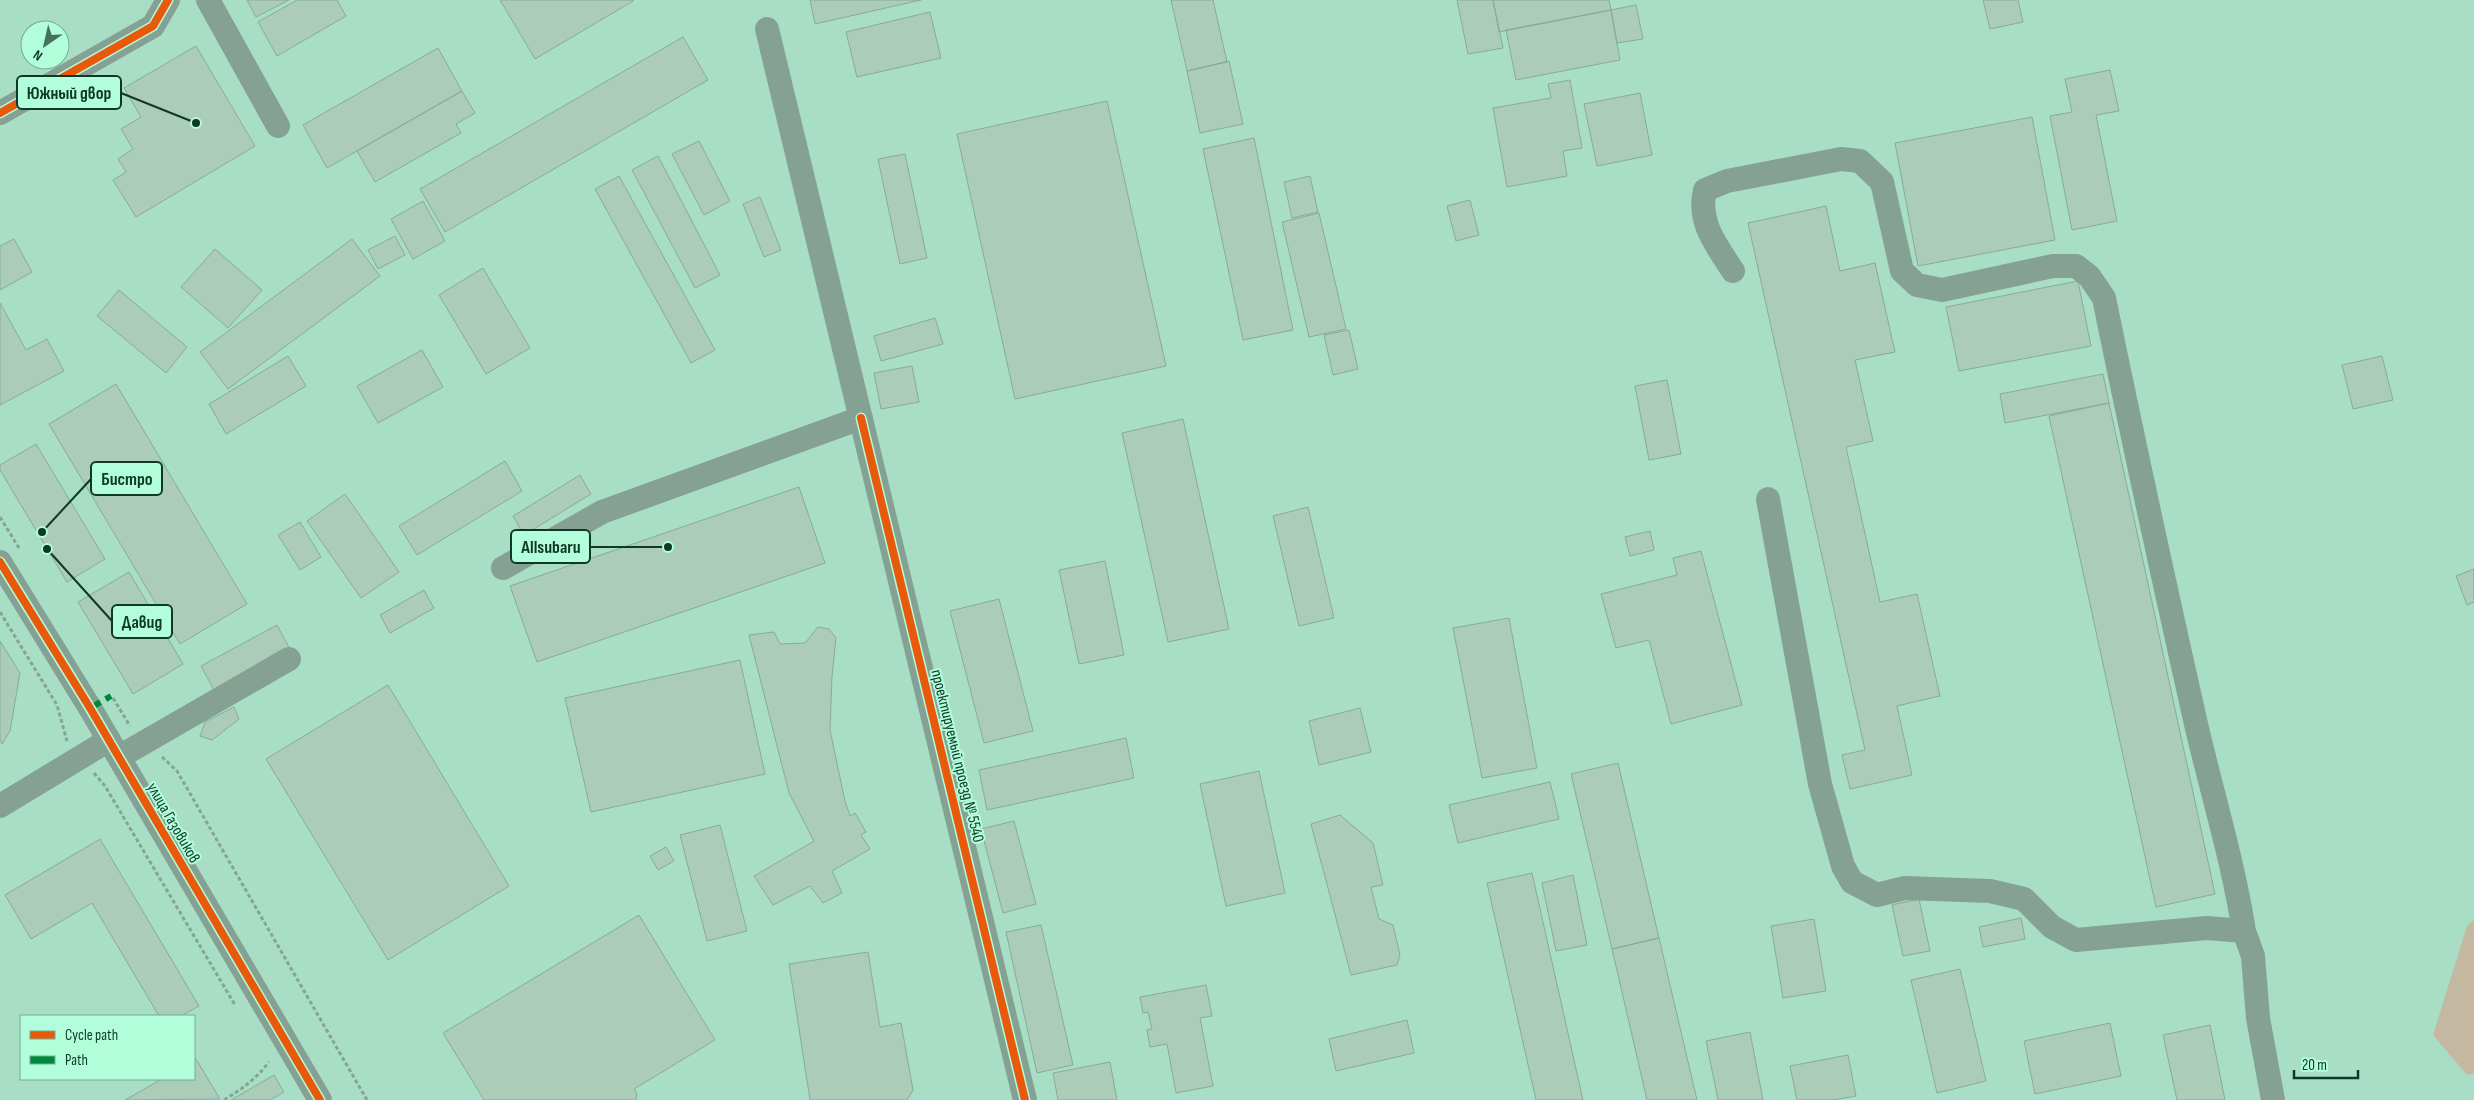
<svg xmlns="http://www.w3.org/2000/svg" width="2474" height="1100" font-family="'Sofia Sans Condensed',sans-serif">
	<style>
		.forest { fill: #c4b9a0 }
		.building { fill: #abccb8; stroke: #88ab95 }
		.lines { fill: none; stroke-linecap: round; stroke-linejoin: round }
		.path { stroke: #86a496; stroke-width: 3; stroke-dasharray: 4 2.5; stroke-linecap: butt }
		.minor { stroke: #85a194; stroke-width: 24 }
		.quiet { stroke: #00873e; stroke-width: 6; stroke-dasharray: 12 6; stroke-linecap: butt }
		.cycleway-casing { stroke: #b2fdda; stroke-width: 11 }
		.cycleway { stroke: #e8590c; stroke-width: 8 }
		.labels { text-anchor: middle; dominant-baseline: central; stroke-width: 4; stroke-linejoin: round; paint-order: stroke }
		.street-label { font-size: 16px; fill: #0e3828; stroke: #b2fdda }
		.leader { fill: none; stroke: #0e3828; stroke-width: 2 }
		.callout-dot { fill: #0e3828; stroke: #b2fdda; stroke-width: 2 }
		.callout { fill: #b2fdda; stroke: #0e3828; stroke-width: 2 }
		.callout-label { font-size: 18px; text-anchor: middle; font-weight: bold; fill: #0e3828 }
	</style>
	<rect width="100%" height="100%" fill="#a9dec6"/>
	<path class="forest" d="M2474,920V1073L2467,1075L2433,1035L2467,926Z"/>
	<path class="building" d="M247,0H289L256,17Z
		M297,0H337L346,16L277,56L258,22Z
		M500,0H633V1L535,59Z
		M810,0H921L815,24Z
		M1171,0H1213L1227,62L1187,71Z
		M1457,0H1493L1503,48L1468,54Z
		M1493,0H1609L1611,10L1499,32Z
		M1983,0H2018L2023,22L1990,29Z
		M1636,5L1643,39L1617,43L1611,10Z
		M1611,10L1620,60L1516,80L1506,30Z
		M930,12L941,58L857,77L846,32Z
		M683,37L708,80L445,232L420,189Z
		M196,46L255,146L136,217L113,180L126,172L118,159L133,149L121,129L141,117L124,88Z
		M438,48L462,91L327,168L303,125Z
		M1229,61L1243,124L1200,133L1187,71Z
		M2110,70L2119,111L2096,115L2117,221L2072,230L2050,116L2072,112L2065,79Z
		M1570,80L1582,148L1563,151L1567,176L1507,187L1493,108L1551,98L1548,84Z
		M462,91L475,113L456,124L461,133L375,182L357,151Z
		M1640,93L1652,155L1597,166L1584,104Z
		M1107,101L1166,366L1015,399L957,134Z
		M2032,117L2055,240L1918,266L1895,143Z
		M1254,138L1293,330L1243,340L1203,149Z
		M699,141L730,201L704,215L672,154Z
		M905,154L927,258L900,264L878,159Z
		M658,156L720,275L695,288L632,170Z
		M619,176L715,350L691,363L595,189Z
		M1310,176L1318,212L1292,218L1284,182Z
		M760,197L781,250L764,257L743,204Z
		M1470,200L1479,235L1456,241L1447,206Z
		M423,201L445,241L413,259L391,219Z
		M1826,206L1840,271L1875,263L1895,352L1855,360L1873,441L1846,447L1880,602L1917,594L1940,696L1897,706L1912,775L1850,789L1842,755L1865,750L1748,223Z
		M1319,213L1346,329L1309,337L1282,222Z
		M395,236L405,255L378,269L368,250Z
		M14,239L32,272L0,290V246Z
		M352,239L380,276L228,389L200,352Z
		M215,249L262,290L228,328L181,287Z
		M483,268L530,348L486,374L439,295Z
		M2078,281L2091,346L1959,371L1946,307Z
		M119,290L187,347L166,373L97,316Z
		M0,303L26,350L47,339L64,371L0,405Z
		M935,318L943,344L881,361L874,336Z
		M1349,330L1358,369L1333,375L1324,335Z
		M422,350L443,387L378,423L357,386Z
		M288,356L306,386L226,434L209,404Z
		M2382,356L2393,400L2353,409L2342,365Z
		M912,366L919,402L881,409L874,373Z
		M2103,374L2109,403L2005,423L2000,394Z
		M1667,380L1681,454L1649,460L1635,386Z
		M116,384L247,604L180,644L49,424Z
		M2109,403L2215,894L2156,907L2049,416Z
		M1183,419L1229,629L1168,642L1122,433Z
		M36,444L105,559L67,582L0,470V465Z
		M505,461L522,491L417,555L399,526Z
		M580,475L591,494L524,535L513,516Z
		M799,487L825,563L537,662L510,586Z
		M345,494L399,572L361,598L307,521Z
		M1308,507L1334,618L1299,626L1273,516Z
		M300,522L321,557L300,570L278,535Z
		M1650,531L1654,550L1630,556L1625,537Z
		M1701,551L1742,705L1671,724L1649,640L1616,648L1601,594L1677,575L1673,558Z
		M1105,561L1124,655L1079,664L1059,570Z
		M2474,569V602L2467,605L2456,576Z
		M129,572L183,664L133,694L78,602Z
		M424,590L434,608L390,633L380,615Z
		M999,599L1033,731L984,743L950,611Z
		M1509,618L1537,768L1482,778L1453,628Z
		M277,625L291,651L215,692L201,666Z
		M818,627L829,629L836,638L832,676L830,730L845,801L850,816L855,813L866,832L861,835L870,849L832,871L842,893L823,903L810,886L773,905L754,876L814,841L789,793L749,635L774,632L780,644L805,643Z
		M0,641L20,673L10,731L2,744L0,740Z
		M740,660L765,774L591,812L565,698Z
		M388,685L509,886L388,960L266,759Z
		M234,707L239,719L212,740L200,736L205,722Z
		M1360,708L1371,752L1319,765L1309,721Z
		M1126,738L1134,778L987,810L979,770Z
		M1618,763L1659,938L1612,949L1571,774Z
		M1259,771L1285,893L1226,906L1200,784Z
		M1550,782L1559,819L1458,843L1449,805Z
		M1340,815L1373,843L1383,885L1371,887L1379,919L1393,925L1400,955L1397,965L1351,975L1311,824Z
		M1014,821L1036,904L1003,913L981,829Z
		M720,825L747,931L707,941L680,835Z
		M100,839L199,1006L181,1016H159L92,903L31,939L5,895Z
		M666,847L674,861L658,870L650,856Z
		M1532,873L1583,1100H1536L1487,883Z
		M1573,875L1587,945L1556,951L1542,883Z
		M1919,899L1930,951L1903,956L1892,905Z
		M639,915L715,1040L634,1089L637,1093L636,1100H484L443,1033Z
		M2021,918L2025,939L1983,947L1979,927Z
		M1814,919L1826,991L1783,998L1771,926Z
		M1041,925L1073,1065L1037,1073L1006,932Z
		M1659,938L1697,1100H1647L1612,949Z
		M868,952L880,1027L901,1023L913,1090L907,1100H810L789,964Z
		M1960,969L1986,1081L1937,1093L1911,980Z
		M1206,985L1212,1016L1200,1018L1213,1086L1176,1093L1167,1044L1150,1047L1147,1030L1152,1029L1148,1012L1143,1013L1140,997Z
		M1407,1020L1414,1053L1336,1071L1329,1039Z
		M2110,1023L2121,1076L2035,1094L2024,1041Z
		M2210,1025L2225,1100H2177L2163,1035Z
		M1750,1032L1763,1100H1718L1706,1041Z
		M1848,1055L1856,1096L1833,1100H1797L1790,1066Z
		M196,1059L220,1099L125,1100L162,1079H194V1060Z
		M1110,1062L1117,1100H1058L1053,1073Z
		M274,1075L284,1092L270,1100H231Z"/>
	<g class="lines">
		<path class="path" d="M0,517L19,548
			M0,612L57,705L67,741
			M113,698L130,726
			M162,757L177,771L367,1100
			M94,773L105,786L235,1005
			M224,1100C242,1089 256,1079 269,1062"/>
		<path class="minor" d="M208,0L278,126
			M767,29L1025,1100
			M0,113L153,26L168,0
			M1733,271C1717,246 1697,222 1705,190L1727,181L1841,159L1860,161L1882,182L1902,271L1917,285L1942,290L2053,266H2076L2089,276L2104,298C2133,440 2164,582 2196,724C2212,793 2233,861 2244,931
			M1768,499L1820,784L1843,866L1852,882L1877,895L1905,888L1990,891L2024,899L2052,927L2076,940L2207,928L2244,931L2253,956L2258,1018L2273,1100
			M0,562L90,708L320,1100
			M503,568L602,512L861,418
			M119,757L289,659
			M0,806L109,740"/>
		<path class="quiet" d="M90,708L111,696"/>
		<g class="cycleway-casing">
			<path id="cycleway" d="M0,113L153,26L168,0
				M861,418L1025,1100
				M0,562L90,708L320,1100"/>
		</g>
		<use href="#cycleway" class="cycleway"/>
	</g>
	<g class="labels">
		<g class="street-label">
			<text transform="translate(957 756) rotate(76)">проектируемый проезд № 5540</text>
			<text transform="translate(173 823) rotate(60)">улица Газовиков</text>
		</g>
	</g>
	<path class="leader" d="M196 123L121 93M42 532L91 479M668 547L590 547M47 549L112 621"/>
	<g class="callout-dot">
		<circle cx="196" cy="123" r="5"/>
		<circle cx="42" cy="532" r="5"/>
		<circle cx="668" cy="547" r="5"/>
		<circle cx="47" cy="549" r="5"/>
	</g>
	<g class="callout">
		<rect x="17" y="76" width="104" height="33" rx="5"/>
		<rect x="91" y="462" width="71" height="33" rx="5"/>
		<rect x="511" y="530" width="79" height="33" rx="5"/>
		<rect x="112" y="605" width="60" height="33" rx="5"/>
	</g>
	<g class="callout-label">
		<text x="69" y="99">Южный двор</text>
		<text x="127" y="485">Бистро</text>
		<text x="551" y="553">Allsubaru</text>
		<text x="142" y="628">Давид</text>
	</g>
	<rect x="20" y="1015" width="175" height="65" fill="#b2fdda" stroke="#70ae93"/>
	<rect x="30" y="1031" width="25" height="8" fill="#e8590c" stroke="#70ae93"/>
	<text x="65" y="1040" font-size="15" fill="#0e3828">Cycle path</text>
	<rect x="30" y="1056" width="25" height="8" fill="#00873e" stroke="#70ae93"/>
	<text x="65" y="1065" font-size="15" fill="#0e3828">Path</text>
	<g transform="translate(45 45) rotate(214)"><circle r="24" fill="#b2fdda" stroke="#70ae93"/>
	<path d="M0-4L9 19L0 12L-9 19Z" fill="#44725f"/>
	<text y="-8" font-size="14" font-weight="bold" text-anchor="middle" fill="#0e3828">N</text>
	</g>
	<path d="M2294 1070v8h64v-8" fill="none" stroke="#0e3828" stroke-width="2.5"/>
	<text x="2302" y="1070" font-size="15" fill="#0e3828" stroke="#b2fdda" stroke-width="4" paint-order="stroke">20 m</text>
</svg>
